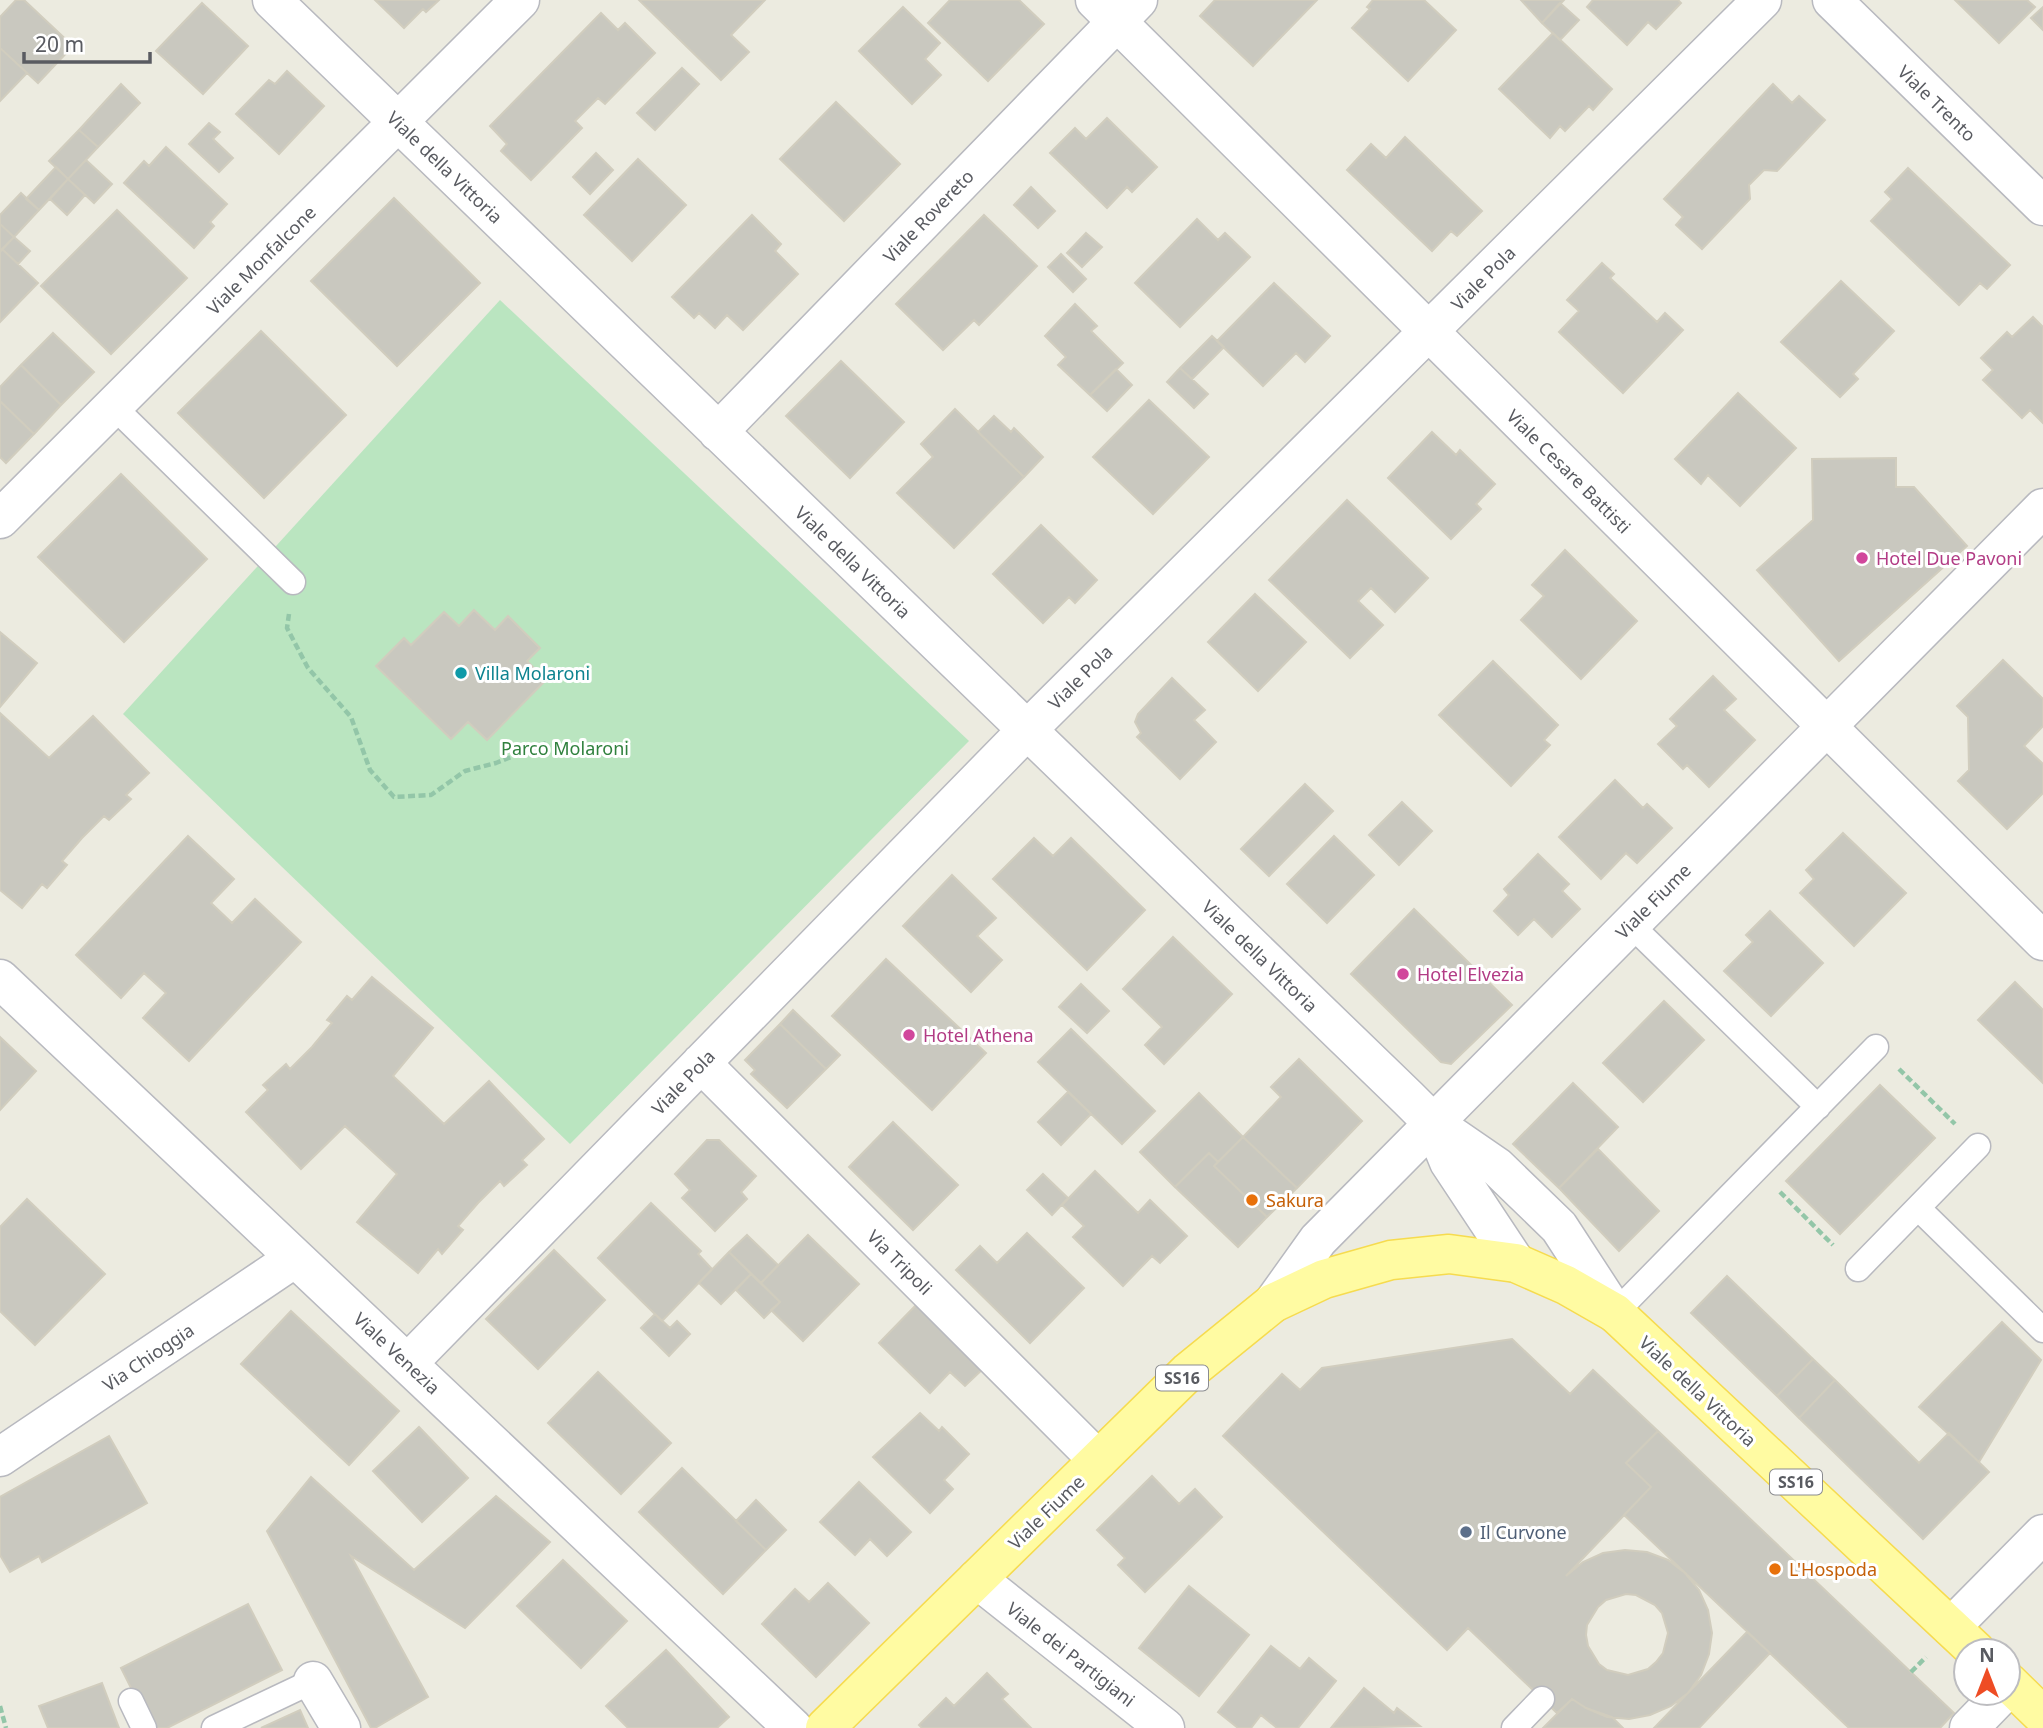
<svg xmlns="http://www.w3.org/2000/svg" width="2043" height="1728" font-family="'Noto Sans',sans-serif">
	<style>
		.green { fill: #bae5c0 }
		.building { fill: #c9c8bf; stroke: #d1cdbe; stroke-width: 2; fill-rule: evenodd }
		.lines { fill: none; stroke-linecap: round; stroke-linejoin: round }
		.lane-casing { stroke: #b8b9bf; stroke-width: 27 }
		.street-casing { stroke: #b8b9bf; stroke-width: 41 }
		.primary-casing { stroke: #f6db4f; stroke-width: 41 }
		.path { stroke: #93c6a8; stroke-width: 4.5; stroke-dasharray: 7 3.5; stroke-linecap: butt }
		.lane { stroke: #fff; stroke-width: 24 }
		.street { stroke: #fff; stroke-width: 38 }
		.primary { stroke: #fffba2; stroke-width: 38 }
		.hotel-dot { fill: #d1479c; stroke: #fff; stroke-width: 2.5 }
		.culture-dot { fill: #0f9aa8; stroke: #fff; stroke-width: 2.5 }
		.food-dot { fill: #e8710a; stroke: #fff; stroke-width: 2.5 }
		.service-dot { fill: #5c6f8a; stroke: #fff; stroke-width: 2.5 }
		.labels { text-anchor: middle; dominant-baseline: central; stroke-width: 6; stroke-linejoin: round; paint-order: stroke }
		.shield { fill: #fff; stroke: #8b8c90; stroke-width: 2 }
		.shield-label { font-size: 16px; font-weight: bold; fill: #595b61 }
		.street-label { font-size: 18px; fill: #595b61; stroke: #fff }
		.hotel-label { font-size: 18px; fill: #b23c85; stroke: #fff; text-anchor: start }
		.culture-label { font-size: 18px; fill: #0d838f; stroke: #fff; text-anchor: start }
		.park-label { font-size: 18px; fill: #30813e; stroke: #fff }
		.food-label { font-size: 18px; fill: #c56008; stroke: #fff; text-anchor: start }
		.service-label { font-size: 18px; fill: #4e5e75; stroke: #fff; text-anchor: start }
	</style>
	<rect width="100%" height="100%" fill="#ecebe0"/>
	<path class="green" d="M500,300L969,741L570,1144L123,714Z"/>
	<path class="building" d="M16,0H24L73,46L38,83L0,48V17Z
		M375,0H439L426,12L423,9L404,28Z
		M639,0H765L731,35L749,52L721,80Z
		M950,0H1019L1044,24L988,81L928,23Z
		M1215,0H1317L1253,66L1200,16Z
		M1373,0H1424L1456,30L1408,81L1352,28L1370,9L1367,7Z
		M1521,0H1564L1542,23Z
		M1593,0H1678L1681,3L1656,29L1648,22L1627,45L1587,7Z
		M1955,0H2027L2035,7L1999,43Z
		M202,3L248,46L203,94L156,51Z
		M1560,3L1579,20L1560,40L1542,23Z
		M903,7L940,43L925,59L941,75L912,104L859,51Z
		M2043,7V30L2031,18Z
		M601,13L618,30L625,23L655,53L605,104L598,98L575,121L582,128L531,180L501,151L507,144L490,126Z
		M1553,33L1612,89L1593,110L1589,106L1565,131L1560,126L1550,138L1499,89Z
		M0,48L27,73L0,101Z
		M682,68L699,84L655,130L637,113Z
		M287,71L324,106L279,154L236,114L269,80L275,84Z
		M121,84L140,103L98,147L79,130Z
		M1773,84L1792,103L1799,96L1825,120L1777,171L1764,170L1749,185L1750,199L1702,249L1676,225L1683,217L1664,199Z
		M836,102L900,164L844,221L780,159Z
		M1107,118L1157,167L1132,192L1127,187L1107,208L1050,153L1075,128L1086,139Z
		M209,123L220,132L213,139L233,158L219,172L189,144Z
		M79,130L98,147L68,179L49,161Z
		M1405,137L1482,211L1457,236L1451,231L1432,251L1347,170L1371,144L1386,158Z
		M166,147L227,204L210,222L214,226L194,248L124,183L144,161L149,166Z
		M596,153L613,170L590,194L573,177Z
		M638,159L686,205L632,261L584,215Z
		M86,160L112,184L94,203L68,179Z
		M56,167L68,179L39,210L26,199Z
		M1908,168L2010,265L1987,289L1980,283L1959,305L1871,221L1892,199L1885,192Z
		M68,179L85,195L67,215L50,199Z
		M1031,187L1055,211L1038,228L1014,205Z
		M21,193L39,210L14,237L0,224V215Z
		M394,198L480,283L397,366L311,281Z
		M117,210L187,278L111,354L41,286Z
		M752,215L781,244L775,251L798,274L743,330L727,315L715,328L699,313L694,318L672,297Z
		M984,215L1037,266L979,325L974,320L943,350L896,304Z
		M1197,219L1218,240L1225,233L1250,257L1180,327L1135,283Z
		M0,224L14,237L0,252Z
		M1086,233L1102,247L1082,267L1067,253Z
		M14,237L30,251L18,264L2,249Z
		M2,249L38,283L0,322V252Z
		M1061,254L1086,279L1073,292L1048,267Z
		M1602,263L1614,274L1610,278L1657,322L1665,313L1683,330L1623,393L1559,332L1579,311L1567,300Z
		M1841,281L1894,331L1853,374L1858,379L1840,397L1781,342Z
		M1274,283L1330,336L1305,362L1296,353L1263,386L1217,341Z
		M1075,304L1097,326L1091,331L1123,363L1090,395L1058,365L1066,357L1045,336Z
		M2033,317L2043,327V423L2030,410L2022,418L1983,380L1993,370L1981,358L2007,332L2012,337Z
		M261,331L346,415L264,498L178,413Z
		M53,333L94,372L61,405L21,365Z
		M1212,336L1224,347L1192,379L1180,368Z
		M841,361L904,422L850,478L786,416Z
		M21,365L61,405L34,434L0,401V387Z
		M1180,368L1208,394L1194,408L1167,382Z
		M1116,369L1132,385L1107,411L1090,395Z
		M1738,393L1796,448L1740,506L1708,475L1701,484L1675,459Z
		M1149,400L1209,457L1153,514L1093,457Z
		M0,401L34,434L6,463L0,457Z
		M955,409L1024,477L954,548L897,493L933,457L921,444Z
		M994,416L1011,432L1014,428L1043,457L1024,477L978,432Z
		M1432,432L1456,455L1460,450L1495,484L1476,504L1481,509L1451,539L1388,478Z
		M1896,458V487H1914L1967,546L1839,661L1757,570L1813,520L1812,459Z
		M121,474L207,559L124,642L38,557Z
		M1347,500L1428,578L1395,612L1371,588L1358,601L1383,625L1350,658L1269,580Z
		M1041,525L1097,580L1075,603L1069,597L1043,623L993,574Z
		M1565,550L1637,621L1581,679L1521,620L1544,596L1532,585Z
		M1255,594L1306,642L1258,691L1208,642Z
		M474,610L495,630L508,616L540,648L527,661L546,680L487,740L468,722L451,739L376,666L404,638L411,645L444,612L459,626Z
		M0,632L37,663L0,707Z
		M2003,660L2043,699V726L2024,746L2043,764V793L2007,829L1958,781L1969,770L1968,717L1957,706Z
		M1493,661L1558,725L1544,740L1550,745L1511,786L1439,715Z
		M1713,676L1736,699L1724,710L1755,740L1709,787L1687,765L1683,769L1658,744L1677,726L1670,719Z
		M1172,678L1205,710L1194,720L1216,742L1180,779L1137,737L1141,733L1135,722L1138,714Z
		M0,713L49,758L93,716L149,773L126,795L131,799L109,820L104,816L82,838L62,861L67,865L47,888L42,884L22,908L0,890Z
		M1615,780L1643,808L1647,804L1672,828L1637,863L1626,853L1601,879L1559,837Z
		M1305,784L1333,811L1269,876L1241,849Z
		M1402,802L1432,831L1399,865L1369,835Z
		M1843,833L1906,893L1854,946L1800,893L1814,879L1806,870Z
		M188,836L234,879L211,903L232,923L255,899L301,942L189,1061L143,1018L166,993L144,973L121,998L76,955Z
		M1334,836L1374,875L1327,923L1287,884Z
		M1034,838L1053,856L1071,838L1145,910L1087,970L993,879Z
		M1538,854L1569,884L1562,891L1580,909L1552,937L1534,919L1518,935L1494,911L1509,895L1504,889Z
		M952,875L996,918L977,936L1002,960L971,992L903,926Z
		M1414,909L1512,1005L1451,1064L1441,1062L1351,974Z
		M1770,911L1823,963L1771,1016L1724,971L1753,942L1746,935Z
		M1173,937L1232,994L1164,1064L1145,1045L1162,1027L1123,989Z
		M886,959L986,1053L932,1110L832,1016Z
		M372,977L433,1028L393,1076L444,1124L489,1081L544,1139L522,1160L527,1165L504,1186L500,1181L478,1203L458,1226L463,1230L442,1254L438,1249L418,1273L357,1222L397,1174L345,1126L301,1169L246,1112L268,1090L263,1085L286,1064L290,1069L312,1047L332,1023L327,1020L347,996L352,1000Z
		M2015,982L2043,1010V1083L1978,1020Z
		M1081,984L1109,1011L1087,1033L1059,1007Z
		M1664,1001L1704,1040L1643,1102L1603,1063Z
		M793,1010L840,1055L826,1069L780,1024Z
		M780,1024L826,1069L787,1108L751,1074L755,1070L745,1060Z
		M1071,1029L1155,1111L1122,1144L1038,1062Z
		M0,1037L36,1071L0,1110Z
		M1299,1059L1362,1121L1297,1188L1243,1137L1281,1097L1271,1087Z
		M1573,1083L1618,1127L1559,1188L1513,1144Z
		M1880,1085L1935,1138L1840,1234L1786,1181Z
		M1068,1092L1091,1114L1061,1145L1038,1122Z
		M1199,1093L1243,1137L1218,1162L1209,1153L1175,1187L1140,1152Z
		M893,1122L958,1185L913,1230L849,1167Z
		M1243,1137L1297,1188L1267,1217L1214,1166Z
		M707,1140H719L756,1176L741,1192L747,1199L715,1231L682,1198L690,1190L675,1174Z
		M1598,1149L1659,1211L1619,1251L1559,1188Z
		M1209,1153L1218,1162L1214,1166L1267,1217L1238,1247L1175,1187Z
		M1095,1171L1138,1213L1150,1200L1187,1236L1160,1263L1152,1256L1123,1286L1073,1237L1084,1226L1062,1205Z
		M1043,1174L1068,1198L1052,1215L1027,1190Z
		M27,1199L105,1274L35,1345L0,1311V1227Z
		M651,1203L701,1251L698,1254L712,1269L662,1321L598,1258Z
		M1027,1233L1084,1288L1030,1343L956,1270L980,1246L997,1263Z
		M747,1235L778,1265L761,1283L729,1252Z
		M808,1235L859,1284L803,1341L771,1310L780,1302L761,1283Z
		M554,1250L605,1300L538,1369L486,1319Z
		M729,1252L751,1274L721,1304L699,1283Z
		M751,1274L780,1302L764,1318L736,1290Z
		M1727,1276L1813,1359L1777,1396L1691,1313Z
		M920,1301L986,1366L965,1386L950,1372L930,1393L879,1343Z
		M291,1311L399,1411L349,1465L241,1364Z
		M655,1314L670,1328L677,1321L690,1334L669,1356L641,1328Z
		M2002,1322L2041,1360L1979,1462L1919,1407Z
		M1512,1339L1570,1394L1593,1370L1658,1431L1626,1463L1651,1487L1566,1576L1583,1562L1603,1553L1625,1550L1647,1552L1668,1560L1685,1573L1699,1590L1708,1610L1712,1633L1709,1654L1701,1675L1688,1693L1671,1706L1650,1715L1629,1719L1607,1717L1586,1708L1572,1699L1557,1713L1468,1628L1447,1650L1223,1436L1282,1374L1300,1390L1322,1368ZM1626,1594L1636,1595L1655,1605L1662,1613L1668,1633L1663,1653L1656,1662L1648,1669L1628,1675L1607,1670L1599,1664L1588,1646L1586,1635L1587,1625L1598,1607L1606,1600Z
		M1813,1359L1835,1380L1799,1418L1777,1396Z
		M598,1372L671,1443L621,1494L548,1423Z
		M1835,1380L1919,1463L1949,1433L1989,1472L1923,1539L1799,1418Z
		M920,1413L939,1431L942,1427L969,1454L944,1480L953,1489L930,1513L873,1457Z
		M419,1427L468,1478L422,1522L373,1471Z
		M1658,1431L1954,1713L1940,1728H1849L1624,1515L1651,1487L1626,1463Z
		M109,1436L147,1503L42,1562L39,1556L10,1572L0,1555V1497Z
		M682,1468L766,1550L723,1594L639,1512Z
		M1152,1476L1179,1504L1195,1489L1222,1517L1145,1592L1118,1565L1125,1558L1097,1530Z
		M311,1477L414,1570L496,1496L550,1542L465,1628L351,1556L428,1697L375,1728H371L267,1531Z
		M859,1482L911,1532L887,1556L870,1539L855,1555L820,1522Z
		M756,1500L786,1530L766,1550L736,1521Z
		M563,1560L627,1621L581,1668L517,1606Z
		M828,1583L869,1623L816,1677L762,1624L795,1589L809,1602Z
		M1189,1586L1249,1635L1199,1696L1139,1648Z
		M248,1604L282,1670L167,1728H151L121,1668Z
		M1747,1632L1770,1653L1699,1728H1654Z
		M1271,1646L1300,1669L1309,1658L1336,1681L1298,1728H1277L1261,1715L1251,1728H1238L1218,1712Z
		M666,1650L729,1717L717,1728H628L606,1706Z
		M987,1673L1008,1694L1002,1699L1031,1728H922L919,1725L946,1698L954,1706Z
		M102,1683L119,1728H48L39,1706Z
		M1364,1688L1394,1713L1397,1708L1420,1726L1331,1728Z
		M1572,1699L1586,1708L1612,1717L1623,1728H1543Z
		M300,1710L308,1728H261Z"/>
	<g class="lines">
		<g class="lane-casing">
			<path id="lane" d="M113,406L293,582
				M1630,924L1818,1107
				M1918,1208L2043,1330
				M1858,1269L1978,1146
				M1615,1313L1876,1047
				M131,1701L144,1728
				M214,1728L313,1681
				M1514,1728L1542,1699"/>
		</g>
		<g class="street-casing">
			<path id="street" d="M272,0L1408,1098L1433,1123L1497,1167L1559,1227L1615,1313
				M1095,0L2043,941
				M1832,0L2043,206
				M718,432L1138,0
				M0,519L520,0
				M0,979L793,1728
				M701,1063L1098,1460
				M1433,1123L1449,1162L1516,1263
				M1273,1303L1318,1240L2043,508
				M408,1363L1027,730L1762,0
				M0,1457L295,1258
				M977,1579L1165,1728
				M1951,1627L2043,1534
				M313,1681L341,1728
				M1969,1728L2003,1693"/>
		</g>
		<g class="primary-casing">
			<path id="primary" d="M2008,1682L2043,1716
				M825,1728L1188,1372L1273,1303L1324,1279L1391,1260L1449,1254L1516,1263L1566,1285L1615,1313L1976,1651"/>
		</g>
		<path class="path" d="M289,614L287,628L308,668L351,717L370,770L394,797L431,795L465,771L496,763L546,743
			M1899,1069L1955,1124
			M1780,1192L1833,1245
			M1911,1672L1926,1657
			M0,1706L6,1728"/>
		<use href="#lane" class="lane"/>
		<use href="#street" class="street"/>
		<use href="#primary" class="primary"/>
	</g>
	<g class="hotel-dot">
		<circle cx="1862" cy="558" r="7"/>
		<circle cx="1403" cy="974" r="7"/>
		<circle cx="909" cy="1035" r="7"/>
	</g>
	<circle class="culture-dot" cx="461" cy="673" r="7"/>
	<g class="food-dot">
		<circle cx="1252" cy="1200" r="7"/>
		<circle cx="1775" cy="1569" r="7"/>
	</g>
	<circle class="service-dot" cx="1466" cy="1532" r="7"/>
	<g class="labels">
		<g class="shield">
			<rect x="1156" y="1365.5" width="52" height="25" rx="5"/>
			<rect x="1770" y="1469.5" width="52" height="25" rx="5"/>
		</g>
		<g class="shield-label">
			<text x="1182" y="1378">SS16</text>
			<text x="1796" y="1482">SS16</text>
		</g>
		<g class="street-label">
			<text transform="translate(1937 103) rotate(44)">Viale Trento</text>
			<text transform="translate(445 167) rotate(44)">Viale della Vittoria</text>
			<text transform="translate(928 216) rotate(-46)">Viale Rovereto</text>
			<text transform="translate(261 260) rotate(-45)">Viale Monfalcone</text>
			<text transform="translate(1483 278) rotate(-45)">Viale Pola</text>
			<text transform="translate(1569 471) rotate(45)">Viale Cesare Battisti</text>
			<text transform="translate(853 562) rotate(44)">Viale della Vittoria</text>
			<text transform="translate(1080 677) rotate(-45)">Viale Pola</text>
			<text transform="translate(1653 901) rotate(-45)">Viale Fiume</text>
			<text transform="translate(1260 956) rotate(44)">Viale della Vittoria</text>
			<text transform="translate(683 1082) rotate(-46)">Viale Pola</text>
			<text transform="translate(900 1262) rotate(45)">Via Tripoli</text>
			<text transform="translate(397 1353) rotate(43)">Viale Venezia</text>
			<text transform="translate(148 1357) rotate(-34)">Via Chioggia</text>
			<text transform="translate(1698 1391) rotate(43)">Viale della Vittoria</text>
			<text transform="translate(1046 1512) rotate(-44)">Viale Fiume</text>
			<text transform="translate(1071 1654) rotate(38)">Viale dei Partigiani</text>
		</g>
		<g class="hotel-label">
			<text x="1876" y="558">Hotel Due Pavoni</text>
			<text x="1417" y="974">Hotel Elvezia</text>
			<text x="923" y="1035">Hotel Athena</text>
		</g>
		<g class="culture-label">
			<text x="475" y="673">Villa Molaroni</text>
		</g>
		<g class="park-label">
			<text x="565" y="748">Parco Molaroni</text>
		</g>
		<g class="food-label">
			<text x="1266" y="1200">Sakura</text>
			<text x="1789" y="1569">L'Hospoda</text>
		</g>
		<g class="service-label">
			<text x="1480" y="1532">Il Curvone</text>
		</g>
	</g>
	<g transform="translate(1987 1672)"><circle r="33" fill="#ffffff" stroke="#bdbdc0" stroke-width="2"/>
	<path d="M0-5L12 26L0 18L-12 26Z" fill="#ee4c24"/>
	<text y="-10" font-size="19" font-weight="bold" text-anchor="middle" fill="#595b61">N</text>
	</g>
	<path d="M24 52v10h126v-10" fill="none" stroke="#595b61" stroke-width="3.5"/>
	<text x="35" y="52" font-size="21" fill="#595b61" stroke="#ffffff" stroke-width="5" paint-order="stroke">20 m</text>
</svg>
